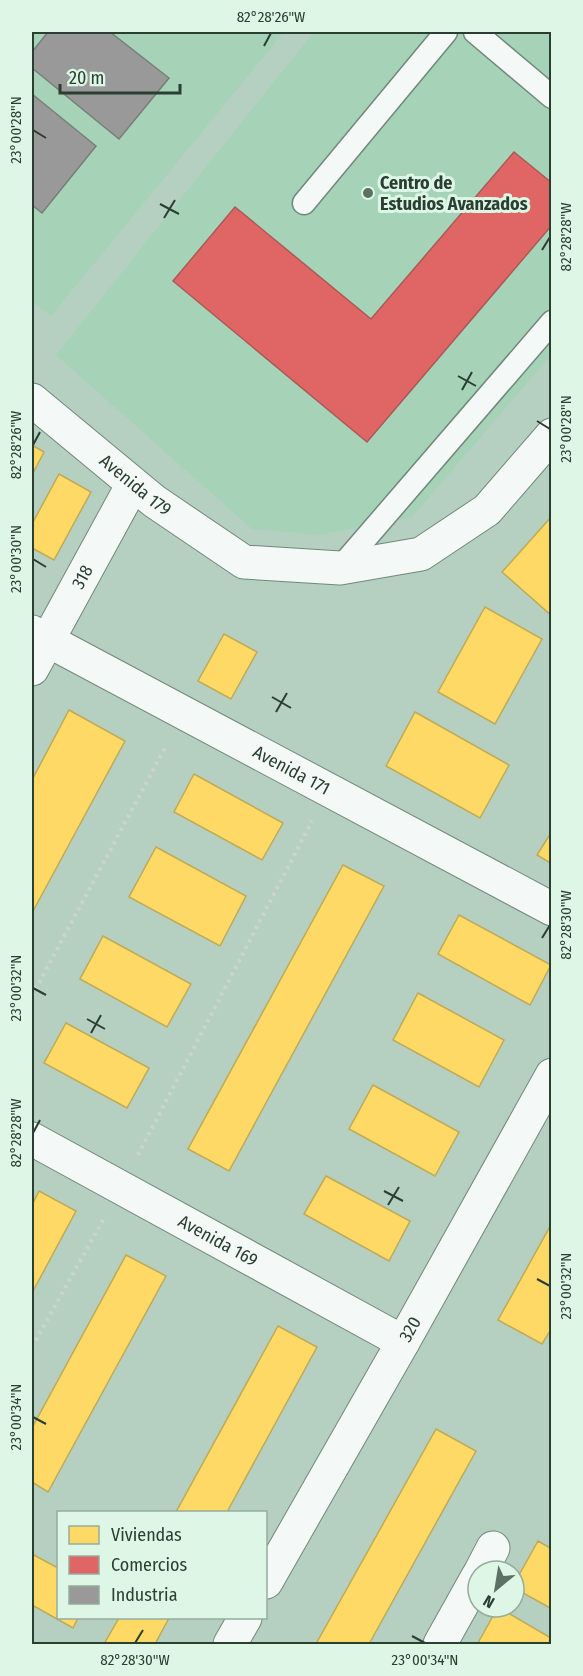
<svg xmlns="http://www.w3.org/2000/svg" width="583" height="1676" font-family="'Fira Sans Condensed',sans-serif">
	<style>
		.built { fill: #a6d2b8 }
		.homes { fill: #ffd966; stroke: #bfaa56; stroke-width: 1.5 }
		.shops { fill: #e06666; stroke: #a95a56; stroke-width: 1.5 }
		.industry { fill: #999; stroke: #787e7a; stroke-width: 1.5 }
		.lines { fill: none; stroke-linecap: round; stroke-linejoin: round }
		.lane-casing { stroke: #72887c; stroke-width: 25 }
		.street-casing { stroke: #72887c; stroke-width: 35 }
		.path { stroke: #ccd4cf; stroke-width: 4; stroke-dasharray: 3 4.5; stroke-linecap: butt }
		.lane { stroke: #f4f8f6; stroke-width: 22 }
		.street { stroke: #f4f8f6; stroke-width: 33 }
		.ticks { fill: none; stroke: #2a3e32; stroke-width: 2 }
		.poi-dot { fill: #5b7164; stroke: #ddf6e6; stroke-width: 2 }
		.labels { text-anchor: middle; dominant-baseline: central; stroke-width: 6; stroke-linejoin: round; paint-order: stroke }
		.poi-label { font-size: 18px; font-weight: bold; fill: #2a3e32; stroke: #ddf6e6; text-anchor: start }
		.street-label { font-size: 18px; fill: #2a3e32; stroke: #ddf6e6 }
		.neatline { fill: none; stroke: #2a3e32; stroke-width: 2 }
		.ticks-label { font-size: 15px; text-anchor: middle; fill: #2a3e32 }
	</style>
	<rect width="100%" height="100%" fill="#b5d0c0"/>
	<path class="built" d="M32,32H284L51,316L32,301Z
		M314,32H551V355L412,517L320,535L252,529L56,355Z"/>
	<path class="homes" d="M32,445L44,452L32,475Z
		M59,474L91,492L54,560L32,548V524Z
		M552,516V616L502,572Z
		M485,607L542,639L495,724L438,692Z
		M224,634L257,652L231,699L198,681Z
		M69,710L125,741L32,913V780Z
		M415,712L509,765L480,818L386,766Z
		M194,774L283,823L262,860L174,812Z
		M552,831V864L537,855Z
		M156,847L246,896L220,946L129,897Z
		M343,865L384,886L229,1171L188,1149Z
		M459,915L551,965L530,1005L438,954Z
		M103,936L191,984L167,1027L80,979Z
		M418,993L504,1040L479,1087L393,1040Z
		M66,1023L149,1068L127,1108L44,1063Z
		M373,1085L459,1132L435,1176L349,1129Z
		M326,1176L410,1221L389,1261L304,1214Z
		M39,1191L76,1211L32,1293V1205Z
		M552,1223V1328L542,1344L498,1320Z
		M126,1255L166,1276L48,1492L32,1482V1428Z
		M278,1326L317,1347L227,1512H176Z
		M436,1429L476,1451L369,1644H316Z
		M538,1541L552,1549V1609L514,1588V1584Z
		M32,1554L58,1568V1618H78L73,1628L32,1605Z
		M498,1607L551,1638L548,1644H481L478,1643Z
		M119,1618H169L155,1644H104Z"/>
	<path class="shops" d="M514,152L552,183V225L367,442L173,281L235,207L371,319Z"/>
	<path class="industry" d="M48,32H110L169,78L119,139L32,68V52Z
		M32,94L96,146L42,213L32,205Z"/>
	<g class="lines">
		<g class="lane-casing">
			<path id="lane" d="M475,32L552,97
				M304,203L446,32
				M340,568L552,322"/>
		</g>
		<g class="street-casing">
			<g id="street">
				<path id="s1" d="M32,400L154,501L244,562L340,568L421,554L487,510L552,435"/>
				<path id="s2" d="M32,632L552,909"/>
				<path id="s3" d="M32,669L133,484"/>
				<path id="s4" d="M32,1139L403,1342"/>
				<path d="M481,1571L493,1548"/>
				<path id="s5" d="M266,1582L403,1342L552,1075"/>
				<path d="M230,1644L245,1618"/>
				<path d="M440,1644L478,1576"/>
			</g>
		</g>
		<path class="path" d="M32,996L166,746
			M138,1155L312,821
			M32,1347L103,1220"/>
		<use href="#lane" class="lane"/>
		<use href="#street" class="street"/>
	</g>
	<path class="ticks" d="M264,46L271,33M33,130L46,138M160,204L179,214M164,218L175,200M542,250L550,237M458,376L476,386M462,390L472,372M537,421L550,429M33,445L40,432M33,559L46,567M272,697L291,708M276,712L287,693M542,938L550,925M33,988L46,995M87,1019L105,1029M91,1033L101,1015M33,1133L40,1120M384,1191L403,1201M388,1205L399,1187M537,1279L550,1286M33,1417L46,1424M412,1636L425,1643M135,1643L143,1630"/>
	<circle class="poi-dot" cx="368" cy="193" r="6"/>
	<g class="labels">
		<g class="poi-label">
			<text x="380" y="183">Centro de<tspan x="380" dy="21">Estudios Avanzados</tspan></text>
		</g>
		<g class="street-label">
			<text stroke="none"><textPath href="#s1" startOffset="134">Avenida 179</textPath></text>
			<text stroke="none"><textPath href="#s3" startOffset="105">318</textPath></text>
			<text stroke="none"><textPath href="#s2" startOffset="294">Avenida 171</textPath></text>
			<text stroke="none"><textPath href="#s4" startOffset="212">Avenida 169</textPath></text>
			<text stroke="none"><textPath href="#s5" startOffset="291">320</textPath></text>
		</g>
	</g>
	<rect width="583" height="1676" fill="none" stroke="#ddf6e6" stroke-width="66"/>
	<rect x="57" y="1511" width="210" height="108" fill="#ddf6e6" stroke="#95ac9e" stroke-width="1.5"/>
	<rect x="69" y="1526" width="30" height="18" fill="#ffd966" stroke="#95ac9e" stroke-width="1.5"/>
	<text x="111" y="1541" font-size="18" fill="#2a3e32">Viviendas</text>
	<rect x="69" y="1556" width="30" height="18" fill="#e06666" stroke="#95ac9e" stroke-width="1.5"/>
	<text x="111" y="1571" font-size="18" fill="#2a3e32">Comercios</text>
	<rect x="69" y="1586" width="30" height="18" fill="#999999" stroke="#95ac9e" stroke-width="1.5"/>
	<text x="111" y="1601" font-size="18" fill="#2a3e32">Industria</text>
	<g transform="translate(496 1589) rotate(210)"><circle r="28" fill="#ddf6e6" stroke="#95ac9e" stroke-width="1.5"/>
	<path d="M0-4.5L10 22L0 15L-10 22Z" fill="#5b7164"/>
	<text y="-9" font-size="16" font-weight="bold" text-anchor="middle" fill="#2a3e32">N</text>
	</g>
	<path d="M60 84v9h120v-9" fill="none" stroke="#2a3e32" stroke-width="3"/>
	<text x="69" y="84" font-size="18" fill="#2a3e32" stroke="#ddf6e6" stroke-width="4.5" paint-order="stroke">20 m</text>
	<rect x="33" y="33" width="517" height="1610" class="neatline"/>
	<g class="ticks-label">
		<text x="271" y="22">82°28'26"W</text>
		<text transform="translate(16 130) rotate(-90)" y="5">23°00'28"N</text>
		<text transform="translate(566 237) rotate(-90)" y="5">82°28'28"W</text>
		<text transform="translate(566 429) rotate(-90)" y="5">23°00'28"N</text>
		<text transform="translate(16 445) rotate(-90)" y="5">82°28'26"W</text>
		<text transform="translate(16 559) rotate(-90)" y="5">23°00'30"N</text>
		<text transform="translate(566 925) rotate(-90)" y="5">82°28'30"W</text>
		<text transform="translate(16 988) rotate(-90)" y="5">23°00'32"N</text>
		<text transform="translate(16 1133) rotate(-90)" y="5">82°28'28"W</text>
		<text transform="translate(566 1286) rotate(-90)" y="5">23°00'32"N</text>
		<text transform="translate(16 1417) rotate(-90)" y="5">23°00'34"N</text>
		<text x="135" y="1665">82°28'30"W</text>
		<text x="425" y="1665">23°00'34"N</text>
	</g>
</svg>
